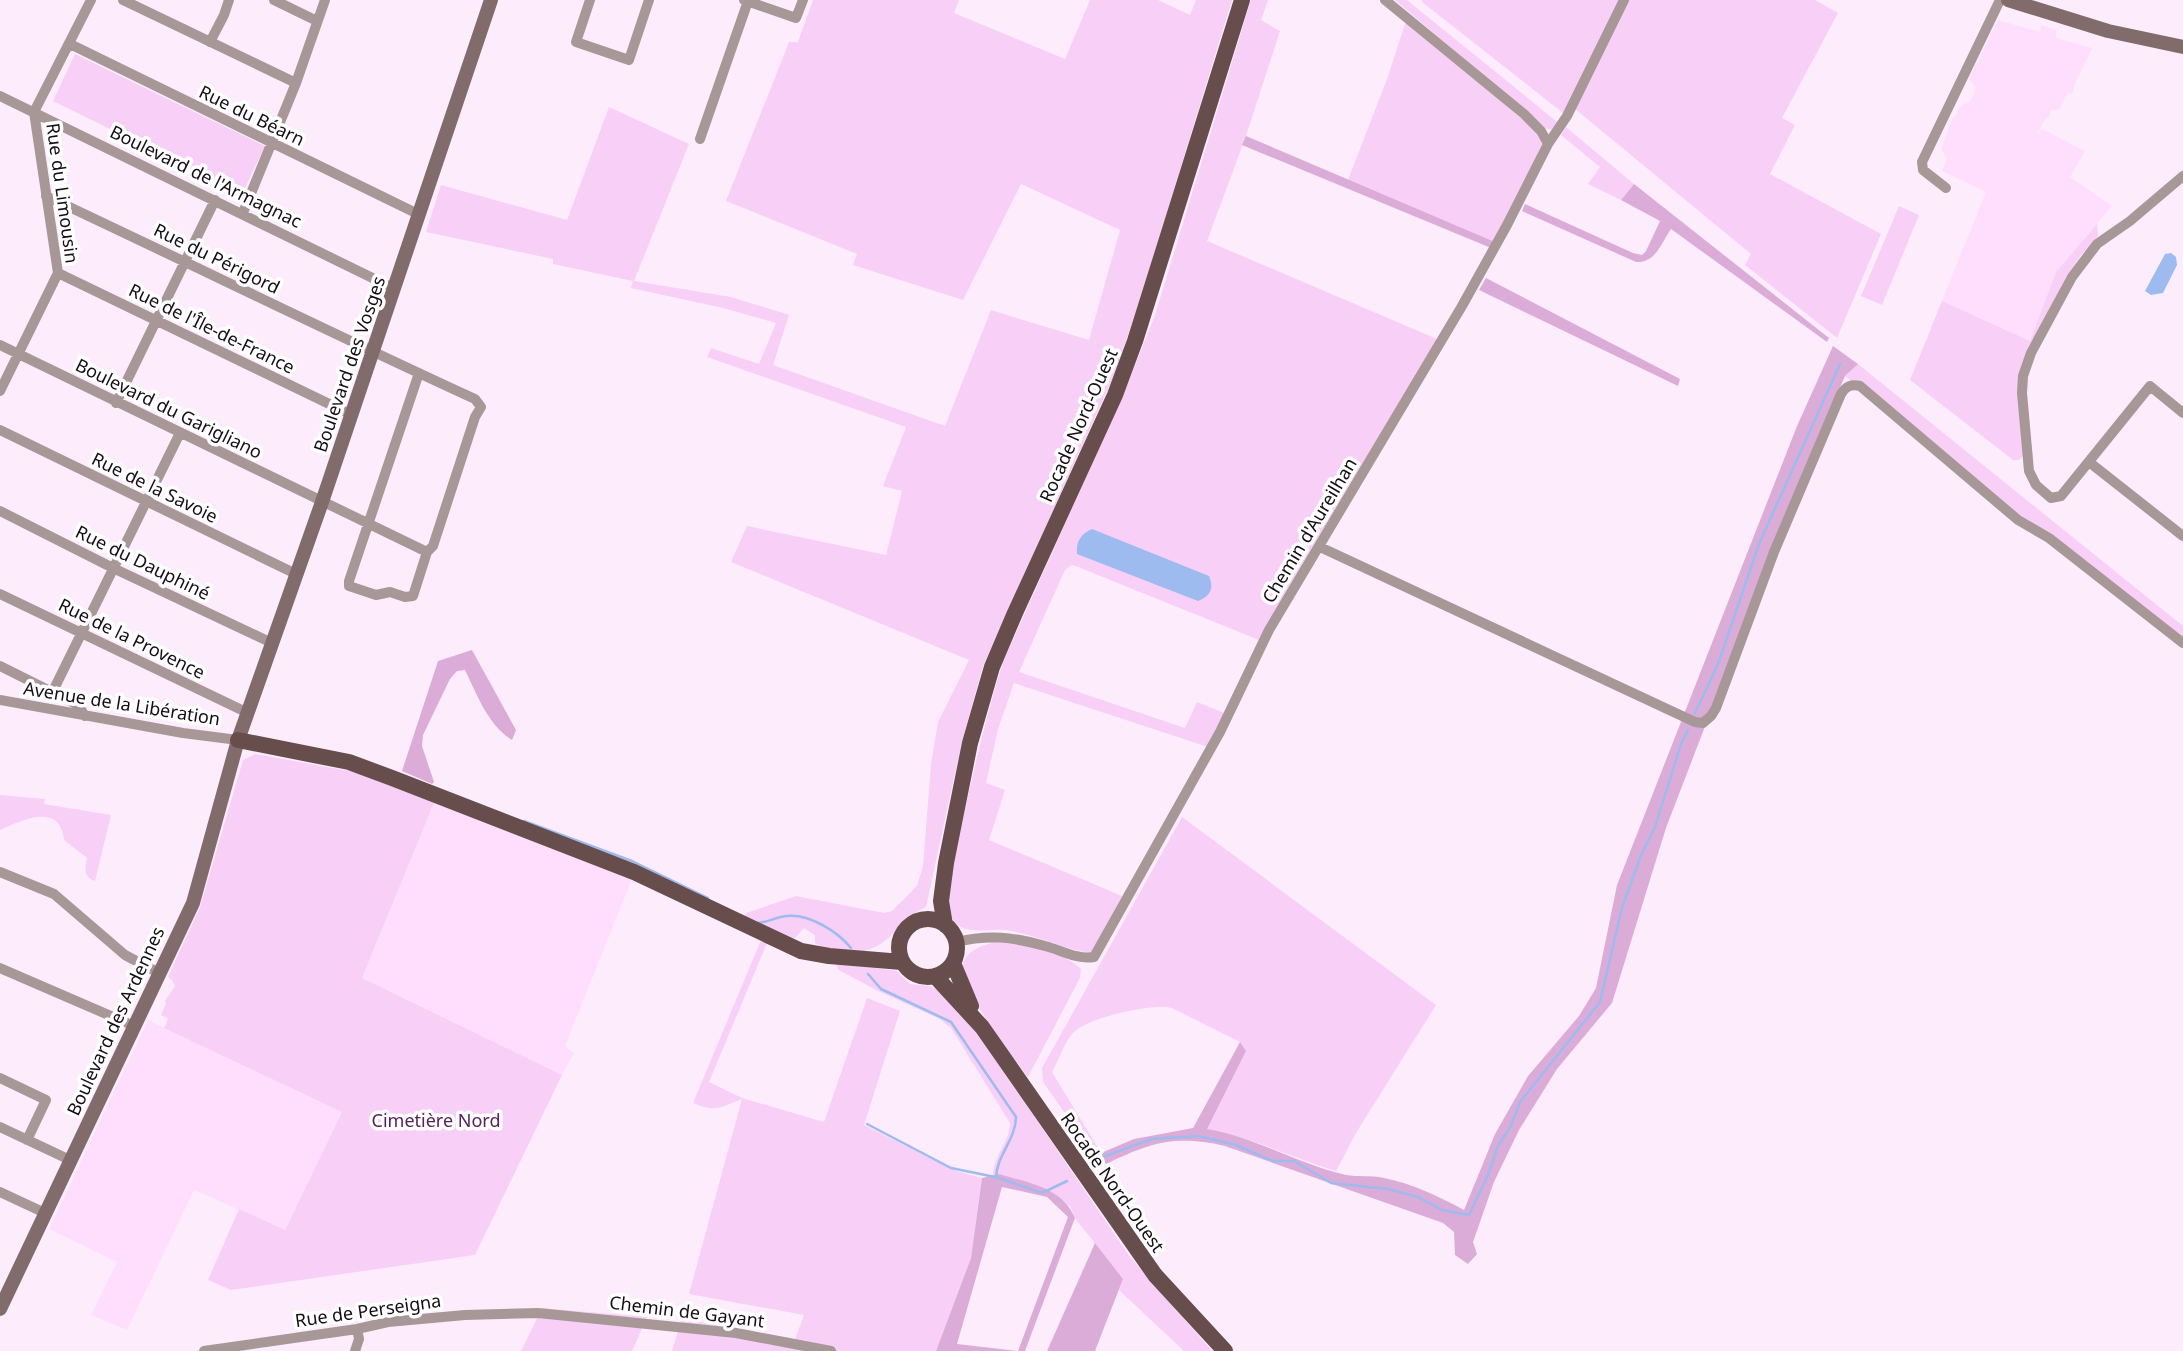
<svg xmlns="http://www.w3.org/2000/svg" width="2183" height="1351" font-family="'Noto Sans',sans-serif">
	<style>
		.built { fill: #fedefc }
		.green { fill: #f8cff6 }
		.forest { fill: #dcacd9; fill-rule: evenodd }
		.water { fill: #9dbbef }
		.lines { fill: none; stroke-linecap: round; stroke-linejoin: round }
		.stream { stroke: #9dbbef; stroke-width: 2.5 }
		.minor { stroke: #a79797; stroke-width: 10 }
		.secondary { stroke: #826c6b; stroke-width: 14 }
		.primary { stroke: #684d4d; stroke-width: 16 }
		.labels { text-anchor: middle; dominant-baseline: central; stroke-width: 7; stroke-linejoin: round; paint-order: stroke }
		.street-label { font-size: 18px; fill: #150d15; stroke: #fff }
		.park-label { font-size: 18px; fill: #592159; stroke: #fff }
	</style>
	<rect width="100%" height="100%" fill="#fdedfc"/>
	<path class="built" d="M1998,20L2040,32L2041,25L2056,30V38L2092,48L2073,88V93L2067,94L2059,110H2051L2049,118L2046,117L2037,135L2042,129L2085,151L2070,177L2112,206L2056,272L2030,341L1942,301L1986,192L1942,171L1947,159L1941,149L1953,117H1955L1961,105L1970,102L1976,88L1969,79Z
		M434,803L632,879L565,1046L574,1053L562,1075L362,978Z
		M148,1020L342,1112L285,1230L194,1190L127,1330L91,1315L117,1262L49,1229Z"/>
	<path class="green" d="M813,0H959L954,13L1065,59L1090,0H1158L1190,15L1196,0H1232L1146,281L1115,373L983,666L962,741L926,907C889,925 889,960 836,950C828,948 822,948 815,943V935L804,928L795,938L789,939L744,918L746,913L796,896L884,913L892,911L917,886L923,866L931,764L938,722L969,660L731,562L747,526L886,555L902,491L883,486L906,427L707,357L711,348L759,364L776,323L723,308L631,288L633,281L553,264V259L426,232L441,185L567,220L609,107L689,144L634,281L731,297L789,315L773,365L945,426L991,310L1089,340L1120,230L1021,184L963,300L853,265L857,254L726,201L789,42H798Z
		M1251,0H1268L1261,20L1280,31L1246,136L1207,241L1437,339L1259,640L1078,567L1072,565L1065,570L1019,672L1185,728L1197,702L1227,714L1208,747L1014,683L998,729L986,783L1005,790L989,840L1122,896L1091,953C1062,949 1035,934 1005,930C992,929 972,933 961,927C953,923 949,913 945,905C962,823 978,742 1003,662L1125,391L1155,315Z
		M1395,0H1407L1561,125L1554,130L1547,129Z
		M1422,0H1815L1838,13L1782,118L1795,125L1770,174L1881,234L1837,338L1745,265L1751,254L1569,104L1563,113L1422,2Z
		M1406,21L1536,131L1542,144L1495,242L1348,180L1387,79Z
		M75,54L265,146L242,194L53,101Z
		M1566,127L1634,184L1621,200L1588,184L1600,167L1561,135Z
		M1899,206L1919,215L1882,305L1861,296Z
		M2097,224L2098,236L2095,242L2081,255L2066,277L2029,350L2024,455L2019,460H2013L1910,380L1942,301L2030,341L2056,272Z
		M1858,364L2183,626V647L1845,376Z
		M255,754L355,772L434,803L362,978L562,1075L475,1255L231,1290L208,1280L239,1209L285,1230L342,1112L164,1028L168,1019L161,1015L166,1004L165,1001L175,986L172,980L168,977L200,907L243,760Z
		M0,795L45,799L44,804L111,815L95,881C83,877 85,868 87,858L64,840C60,801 21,821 0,830Z
		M1182,817L1436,1005L1356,1133L1336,1171C1293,1158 1251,1137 1206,1129L1246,1051L1240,1042L1172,1008C1152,1003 1086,1018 1073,1033C1064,1043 1059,1060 1052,1072L1101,1153L1095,1156L1043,1082L1042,1068Z
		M761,940L767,943L709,1082L742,1098L824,1122L867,998L900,1011L864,1125L956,1171L982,1178L971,1258L936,1351H672L682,1319L795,1339L804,1315L689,1294L742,1099C721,1107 716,1113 693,1103Z
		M999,941C1025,945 1061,950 1081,969L1080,978L1028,1077C1014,1058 961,990 962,969C963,950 984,945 999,941Z
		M839,963L897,971L910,984L930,986L942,992L985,1044L1130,1257L1212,1351H1184L1119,1290L1123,1279L1075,1218L1070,1206L999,1174L993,1176C993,1157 1010,1141 1010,1123L951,1028L940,1019L874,989L839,970L836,965Z
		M542,1308L647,1317L632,1351H521Z"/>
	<path class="forest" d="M1246,136L1495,242L1491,248L1242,145Z
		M1634,184L1829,338L1827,342L1671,229C1661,243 1656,263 1636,262L1522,211L1525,204L1633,253L1642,255L1646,251L1660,221L1621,200Z
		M1486,278L1680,379L1678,386L1479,290Z
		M1833,346L1858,364L1845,376L1797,487L1666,828L1612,1003L1557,1069L1519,1130L1494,1182L1473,1242L1477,1254L1468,1264L1455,1255L1454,1232L1443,1223L1225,1146C1175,1135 1152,1142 1106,1164L1101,1153L1134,1139L1193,1128L1240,1042L1246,1051L1207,1129C1255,1137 1298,1164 1346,1175C1358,1177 1371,1175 1384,1178C1413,1184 1438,1196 1464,1210L1495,1134L1528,1076L1579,1016L1596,988L1617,885L1797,426Z
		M472,650L516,730L512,740C488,725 477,695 465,670L457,671L450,679L423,735L422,746L434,782L432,784L402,771L438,661Z
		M999,1174C1028,1183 1062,1187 1075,1218L1025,1351H936L971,1258L982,1178ZM1002,1187L1047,1197L1068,1217L1018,1351L957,1344Z
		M1095,1243L1123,1279L1095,1351H1047Z"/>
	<path class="water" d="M2171,253L2176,257L2177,265L2163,293L2151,295L2145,291L2165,254Z
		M1092,529L1209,576C1214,588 1211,596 1198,601L1077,554C1076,541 1081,534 1092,529Z"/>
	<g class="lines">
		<path class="stream" d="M1695,713L1718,664L1759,544L1840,364
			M524,821L632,861L708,898
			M758,923C768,922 777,917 786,916C809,913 838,932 851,948
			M868,974L881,989L951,1022L1016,1117C1016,1139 997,1155 996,1177L1042,1193L1067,1181
			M867,1124L951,1168L995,1177
			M1100,1158L1152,1139L1198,1136L1236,1145L1273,1161H1294L1331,1183L1388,1189L1418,1197L1442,1210L1469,1215L1488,1175L1498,1146L1511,1126L1520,1102L1600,1002L1622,908L1641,855L1655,827L1681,744L1688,730"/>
		<path class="minor" d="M123,0L296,83
			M274,0L317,21
			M590,0L576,42L629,60L649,0
			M744,0L796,18L803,0
			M1385,0L1524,114L1541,131L1548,144
			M210,42L224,15L229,0
			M70,44L420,215
			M0,96L395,289
			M700,139L748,1
			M2183,176L2130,221L2097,244L2072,277L2031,353L2023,376L2022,393L2029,471L2036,485L2051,498L2061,496L2150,386L2183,413
			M1946,188L1923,170L1922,162L2000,0
			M46,196C189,263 331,333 475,399L481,407L475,417L433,546L427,552L413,596L405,597L390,592L376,595L349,586V581L419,373
			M243,213L296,83L325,0
			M58,273L352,415
			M0,345L427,552
			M0,391L58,273L34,112L91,0
			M116,403L215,200
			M0,430L296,574
			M2089,462L2183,536
			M0,511L113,568L272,643
			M1320,547L1695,722L1703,723L1711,716L1716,708L1774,552L1841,394C1846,386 1851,384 1860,386L2018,520L2049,538L2183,643
			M0,594L248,713
			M0,666L78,705L85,716
			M53,691L180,433
			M0,700L183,733L238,740
			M0,872L54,894L125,955L159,973
			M956,942C989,934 1013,937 1045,946C1061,950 1077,960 1094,957L1220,732L1269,630L1462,306L1507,225L1548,144L1567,116L1624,0
			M0,968L134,1026
			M0,1078L46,1100L27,1140
			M0,1127L70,1160
			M0,1192L45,1213
			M204,1351L357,1329L388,1322L465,1315L538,1313L736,1333L831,1351
			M355,1351L359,1339L357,1329"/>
		<path class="secondary" d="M2008,0L2108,31L2183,47
			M0,1309L193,903L238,740L322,502L491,0"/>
		<path class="primary" d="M238,740L349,762L392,778L634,872L801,951L829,956L902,962
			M899 948a29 29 0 1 1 58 0a29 29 0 1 1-58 0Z
			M945,925L941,901L946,863L970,743L992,667L1015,613L1115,395L1135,341L1242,0
			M953,963L971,1006
			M935,976L982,1027L1155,1275L1225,1351"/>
	</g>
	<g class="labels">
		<g class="street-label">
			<text transform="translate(252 115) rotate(26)">Rue du Béarn</text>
			<text transform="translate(206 176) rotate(26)">Boulevard de l'Armagnac</text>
			<text transform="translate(63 193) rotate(82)">Rue du Limousin</text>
			<text transform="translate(217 258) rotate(26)">Rue du Périgord</text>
			<text transform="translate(212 328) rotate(26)">Rue de l'Île-de-France</text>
			<text transform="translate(349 364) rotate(-71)">Boulevard des Vosges</text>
			<text transform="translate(169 408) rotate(26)">Boulevard du Garigliano</text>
			<text transform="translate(1078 425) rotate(-66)">Rocade Nord-Ouest</text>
			<text transform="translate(155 487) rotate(26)">Rue de la Savoie</text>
			<text transform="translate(1309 530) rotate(-59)">Chemin d'Aureilhan</text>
			<text transform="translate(143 562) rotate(26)">Rue du Dauphiné</text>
			<text transform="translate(132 638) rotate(26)">Rue de la Provence</text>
			<text transform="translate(122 703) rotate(9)">Avenue de la Libération</text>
			<text transform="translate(115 1021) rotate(-65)">Boulevard des Ardennes</text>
			<text transform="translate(1113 1182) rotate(55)">Rocade Nord-Ouest</text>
			<text transform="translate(368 1310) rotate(-8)">Rue de Perseigna</text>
			<text transform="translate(687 1311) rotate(7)">Chemin de Gayant</text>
		</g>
		<g class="park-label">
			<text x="436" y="1120">Cimetière Nord</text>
		</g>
	</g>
</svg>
